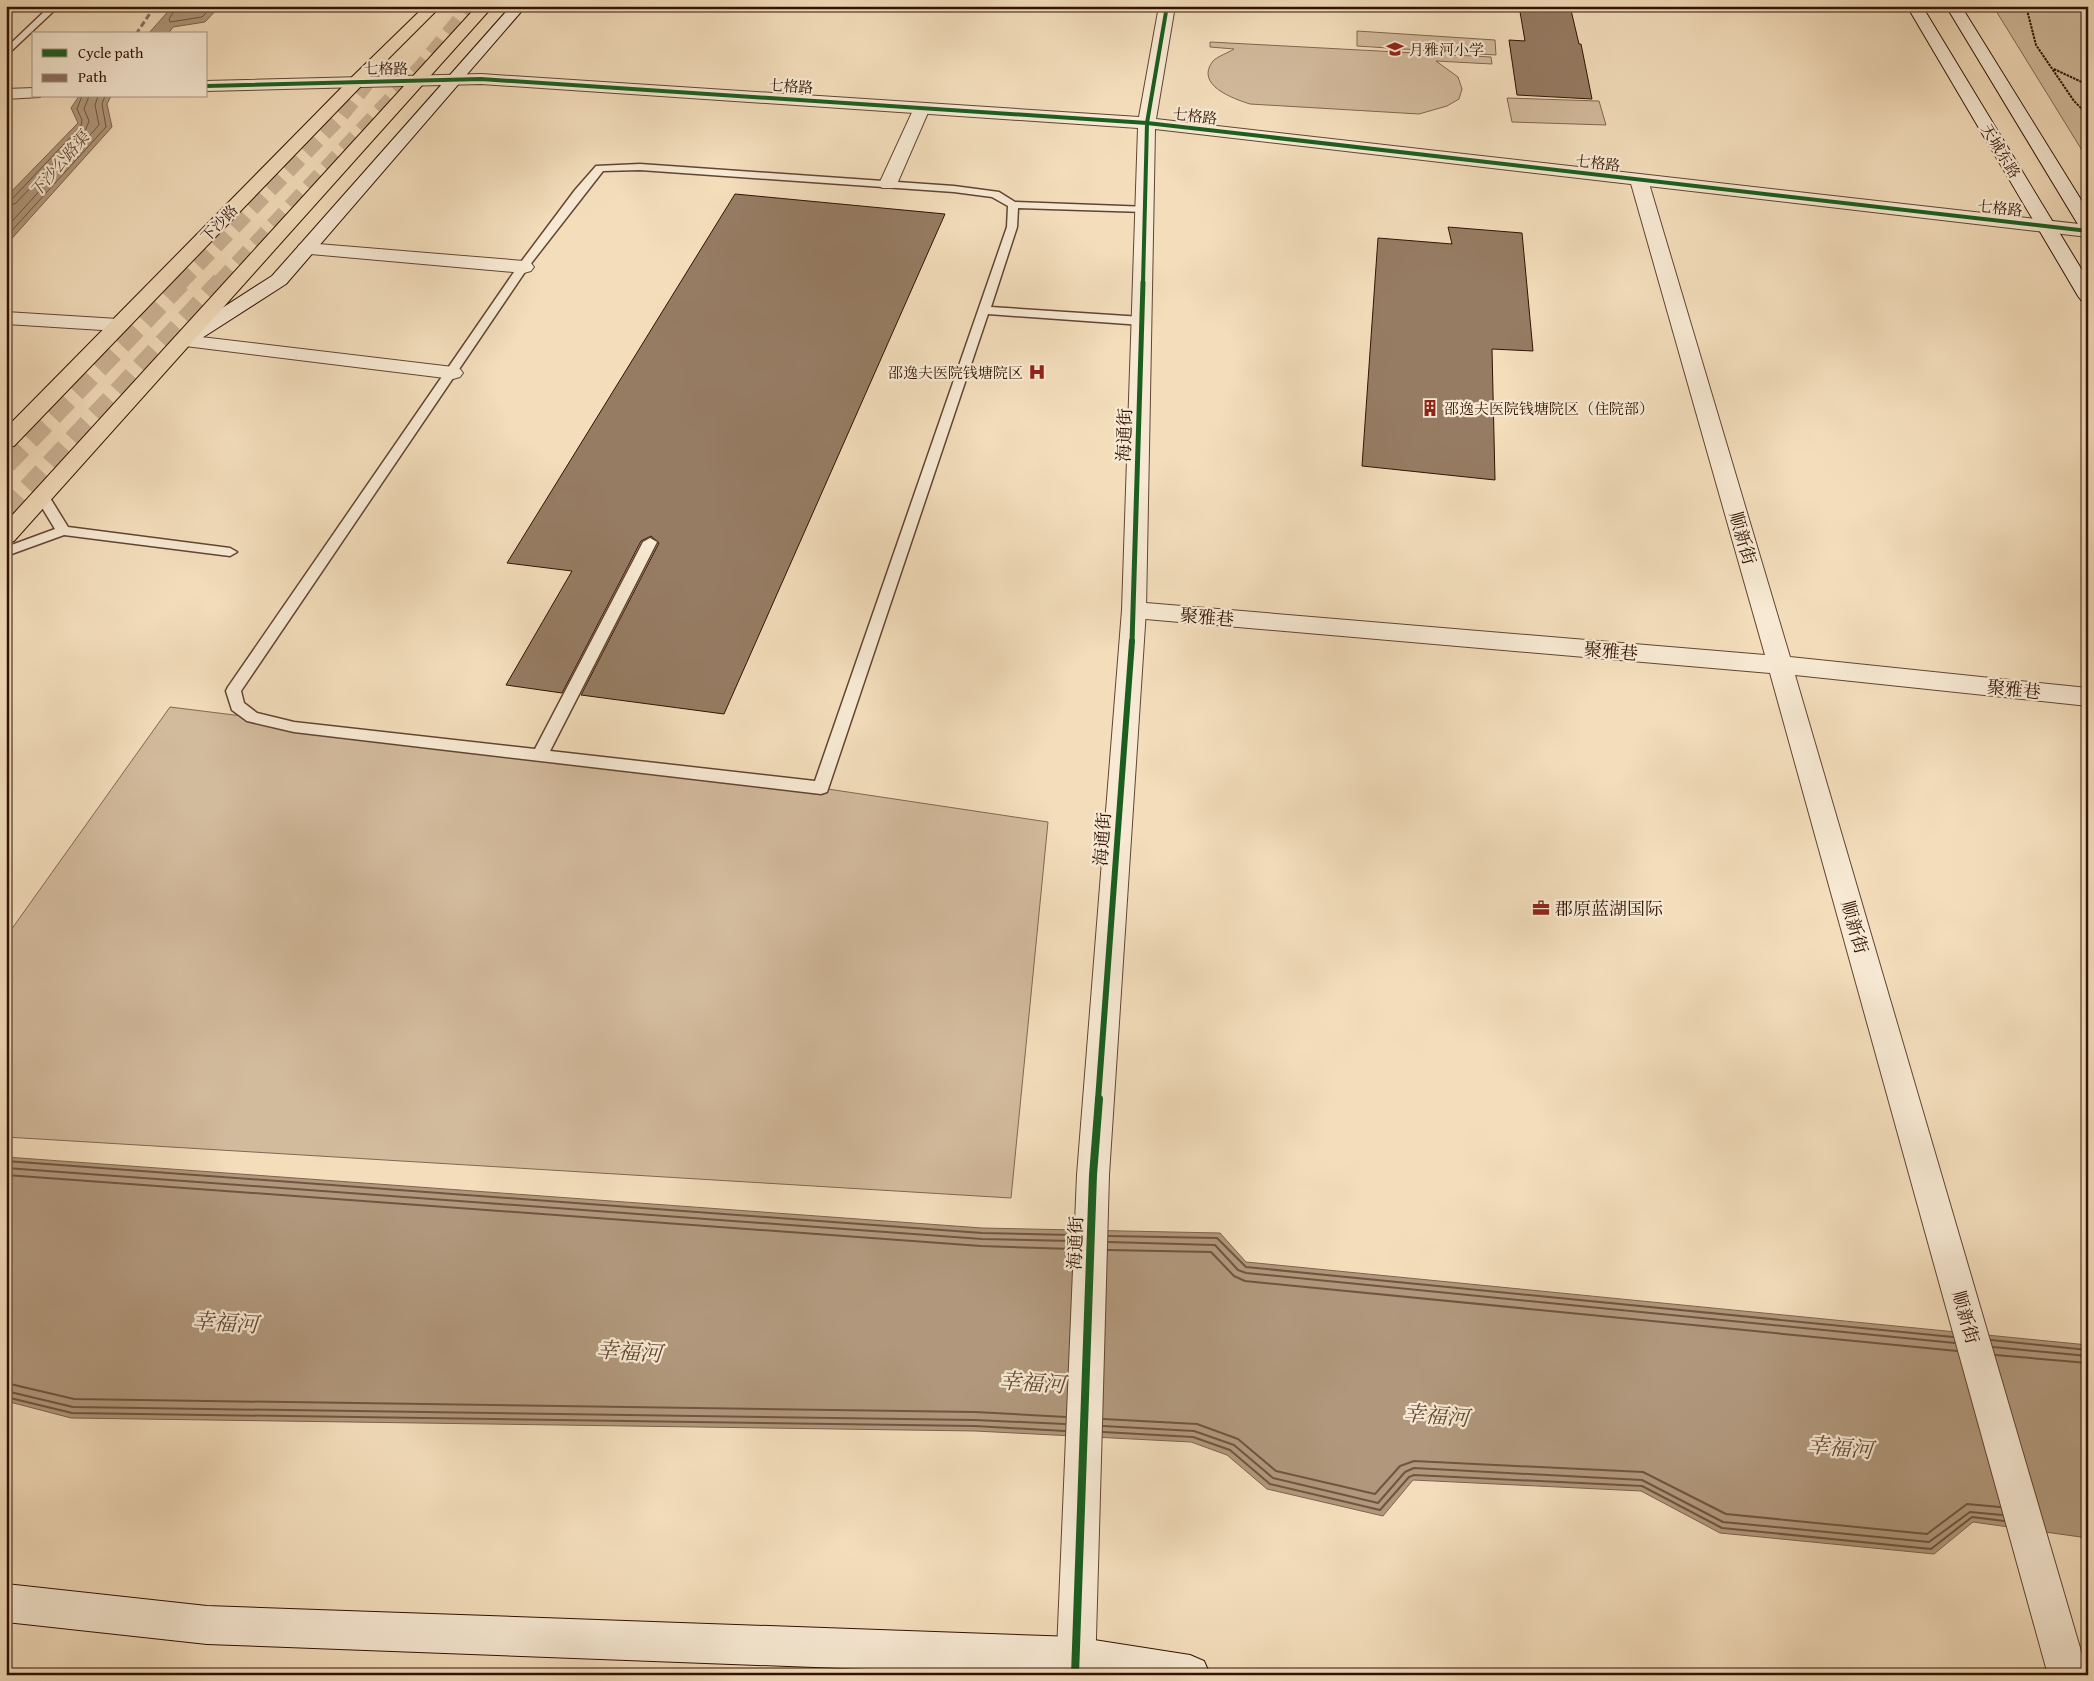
<svg xmlns="http://www.w3.org/2000/svg" width="2094" height="1681" font-family="'Gentium Book Plus','Noto Serif SC',serif">
	<style>
		.green { fill: #d2ba9c; stroke: #826650 }
		.water { fill: #b1987c; stroke: #7e624c }
		.lines { fill: none; stroke-linecap: round; stroke-linejoin: round }
		.shore-far1 { stroke: #715540; stroke-width: 1 }
		.shore { stroke: #715540; stroke-width: 2 }
		.building { fill: #967c63; stroke: #311203 }
		.trunk-tunnel-far1 { stroke: #ccb496; stroke-width: 17; stroke-dasharray: 17 9; stroke-linecap: butt }
		.trunk-tunnel { stroke: #ccb496; stroke-width: 22; stroke-dasharray: 22 11; stroke-linecap: butt }
		.service-casing { stroke: #624531; stroke-width: 3 }
		.minor-casing { stroke: #624531; stroke-width: 2 }
		.tertiary-casing { stroke: #624531; stroke-width: 2 }
		.secondary-casing { stroke: #311203; stroke-width: 2 }
		.primary-casing { stroke: #311203; stroke-width: 2 }
		.path { stroke: #311203; stroke-width: 2; stroke-dasharray: 2.5 1; stroke-linecap: butt }
		.service { fill: #f7e9d3; fill-rule: evenodd }
		.minor { fill: #f7e9d3; fill-rule: evenodd }
		.tertiary { fill: #f7e9d3; fill-rule: evenodd }
		.secondary { fill: #f7e9d3; fill-rule: evenodd }
		.primary { fill: #f3ddbb; fill-rule: evenodd }
		.quiet { stroke: #8d6e63; stroke-width: 3; stroke-dasharray: 6 3; stroke-linecap: butt }
		.cycleway-far3-casing { stroke: #f7e9d3; stroke-width: 5.5 }
		.cycleway-far2-casing { stroke: #f7e9d3; stroke-width: 8 }
		.cycleway-far1-casing { stroke: #f7e9d3; stroke-width: 9 }
		.cycleway-casing { stroke: #f7e9d3; stroke-width: 11 }
		.cycleway-far3 { stroke: #1b5e20; stroke-width: 4 }
		.cycleway-far2 { stroke: #1b5e20; stroke-width: 5 }
		.cycleway-far1 { stroke: #1b5e20; stroke-width: 6 }
		.cycleway { stroke: #1b5e20; stroke-width: 8 }
		.labels { text-anchor: middle; dominant-baseline: central; stroke-width: 4.5; stroke-linejoin: round; paint-order: stroke }
		.far-poi-label { font-size: 15px; fill: #311203; stroke: #f7e9d3; text-anchor: start }
		.far-street-label { font-size: 15px; fill: #311203; stroke: #f7e9d3 }
		.far-water-label { font-size: 16px; font-style: italic; fill: #644833; stroke: #f7e9d3 }
		.street-label { font-size: 18px; fill: #311203; stroke: #f7e9d3 }
		.poi-label { font-size: 18px; fill: #311203; stroke: #f7e9d3; text-anchor: start }
		.near-water-label { font-size: 22px; font-style: italic; fill: #644833; stroke: #f7e9d3 }
	</style>
	<rect width="100%" height="100%" fill="#f3ddbb"/>
	<filter id="stains"><feTurbulence type="fractalNoise" baseFrequency=".004" numOctaves="4"/><feColorMatrix values="0 0 0 0 .2 0 0 0 0 .09 0 0 0 0 .02 0 0 0 .5 -.17"/></filter>
	<radialGradient id="worn" r=".72"><stop offset=".6" stop-color="#630" stop-opacity="0"/><stop offset="1" stop-color="#630" stop-opacity=".3"/></radialGradient>
	<path class="green" d="M1993,6H2088V158L2080,147Z
		M1357,31L1495,40L1496,55L1357,46Z
		M1210,42L1491,57L1492,64L1436,61L1458,77L1462,89L1459,99L1447,106L1419,114L1250,104C1234,99 1194,85 1213,61C1218,56 1228,53 1234,49L1210,47Z
		M1507,98L1599,101L1606,125L1512,122Z
		M170,707L821,788L1048,822L1011,1198L6,1137V937Z"/>
	<path class="water" d="M173,6H220L205,22L173,27L168,34H148Z
		M79,96H111L107,104L112,127L6,245V197L78,123L71,108Z
		M6,1157L982,1228L1220,1233L1246,1262L2088,1345V1538L1973,1522L1934,1554L1720,1533L1641,1491L1413,1480L1383,1516L1267,1489L1227,1455L1191,1442L975,1431L71,1418L6,1401Z"/>
	<g class="lines">
		<path class="shore-far1" d="M177,6L169,19L170,22L202,17L213,6
			M6,200L12,199L81,126L82,120L77,109L82,96
			M6,207L16,203L86,129L89,121L84,109L89,96
			M6,228L99,125L95,105L98,96
			M6,237L106,127L102,104L105,96"/>
		<path class="shore" d="M6,1161L982,1233L1073,1235
			M6,1168L982,1239L1073,1241
			M6,1175L981,1246L1073,1249
			M1109,1236L1217,1238L1246,1267L1953,1337
			M1108,1242L1215,1245L1238,1270L1246,1273L1955,1343
			M1108,1250L1211,1252L1234,1276L1245,1281L1957,1351
			M1991,1340L2088,1350
			M1993,1347L2088,1356
			M1995,1355L2088,1363
			M6,1383L74,1399L975,1412L1066,1417
			M6,1391L73,1407L975,1420L1065,1424
			M6,1397L72,1413L975,1426L1065,1431
			M1103,1419L1197,1424L1238,1439L1276,1471L1375,1494L1400,1466L1414,1461L1643,1472L1726,1514L1927,1534L1967,1504L2000,1507
			M1103,1426L1194,1431L1234,1445L1273,1478L1378,1503L1405,1472L1414,1468L1642,1480L1723,1522L1929,1542L1970,1512L2002,1515
			M1103,1432L1193,1437L1230,1450L1270,1484L1380,1510L1409,1477L1414,1475L1642,1486L1722,1528L1931,1549L1972,1517L2004,1521"/>
	</g>
	<path class="building" d="M1519,6H1570L1579,44H1581L1592,99L1517,95L1509,40L1525,41Z
		M735,194L945,214L724,714L581,695L659,543L651,536L641,541L562,693L506,685L572,571L507,563Z
		M1448,227L1522,233L1533,351L1492,349L1495,480L1362,466L1378,238L1452,244Z"/>
	<g class="lines">
		<path class="trunk-tunnel-far1" d="M179,283L338,118L385,59
			M220,283L423,66L472,6"/>
		<path class="trunk-tunnel" d="M6,463L180,282
			M6,513L222,282"/>
		<g class="service-casing">
			<path id="service" d="M50,6H59L6,56V48Z
				M640,164L954,186L999,192L1015,202L1149,207V211L1145,212L1018,208L1017,227L991,307L1142,317L1148,321L1142,325L988,314L827,792L821,794L294,732L247,721L232,710L226,691L228,687L521,262L575,190L596,166ZM640,170L954,192L992,197L1008,206L1007,227L815,781L550,751L657,542L650,538L643,542L535,749L294,722L257,713L244,703L241,691L529,266L603,171Z
				M42,492L47,493L68,527L230,548L237,552L230,556L64,535L6,556V547L55,529L35,496Z"/>
		</g>
		<g class="minor-casing">
			<path id="minor" d="M922,103L928,104L930,108L897,184L894,188H882L879,184L914,108L916,104Z
				M1639,175L1645,176L1648,180L1790,657L2088,688V706L1795,675L2088,1675H2048L1770,673L1134,618L1125,616L1122,610L1125,604L1134,602L1765,655L1630,180L1633,176Z
				M306,243L524,261L531,263L534,267L531,271L524,273L299,253L297,249L299,245Z
				M6,312L118,319L125,321L128,325L125,329L118,331L6,324Z
				M184,335L453,367L460,369L463,373L460,377L453,379L177,345L174,341L177,337Z"/>
		</g>
		<g class="tertiary-casing">
			<path id="tertiary" d="M1159,6H1175L1156,119L2088,225V237L1155,129L1146,610L1109,1175L1095,1673L1056,1675L1077,1175L1122,610L1138,128L481,84L206,91V81L481,74L1139,117Z
				M34,88V96L40,97L6,99V89Z"/>
		</g>
		<g class="secondary-casing">
			<path id="secondary" d="M511,6H526L286,284L191,345L184,347L177,345L174,341L177,337L272,276Z
				M1907,6H1922L2088,280V302L2081,300L2078,296Z
				M1946,6H1961L2088,211V231L2081,230L2079,226Z
				M6,1584L207,1606L1075,1637L1190,1655L1204,1661L1210,1675H1022L207,1644L6,1622Z"/>
		</g>
		<g class="primary-casing">
			<path id="primary" d="M425,6H441L364,83L14,446L6,447V428L352,77Z
				M477,6H493L14,541L6,543V522Z"/>
		</g>
		<path class="path" d="M2026,6L2036,45L2074,101L2088,115
			M2054,69L2088,85"/>
		<use href="#service" class="service"/>
		<use href="#minor" class="minor"/>
		<use href="#tertiary" class="tertiary"/>
		<use href="#secondary" class="secondary"/>
		<use href="#primary" class="primary"/>
		<path class="quiet" d="M136,34L155,6"/>
		<g class="cycleway-far3-casing">
			<path id="cycleway-far3" d="M206,86L481,79L1147,123L2088,231
				M1143,283L1147,123L1167,6"/>
		</g>
		<g class="cycleway-far2-casing">
			<path id="cycleway-far2" d="M1132,643L1143,282"/>
		</g>
		<g class="cycleway-far1-casing">
			<path id="cycleway-far1" d="M1098,1100L1132,641"/>
		</g>
		<g class="cycleway-casing">
			<path id="cycleway" d="M1075,1675L1093,1175L1099,1099"/>
		</g>
		<use href="#cycleway-far3" class="cycleway-far3"/>
		<use href="#cycleway-far2" class="cycleway-far2"/>
		<use href="#cycleway-far1" class="cycleway-far1"/>
		<use href="#cycleway" class="cycleway"/>
	</g>
	<defs>
		<g id="school-bare" transform="scale(1.35)"><path d="M0-5L7-2L0 1L-7-2ZM-4 1L0 2.5L4 1V4Q0 6-4 4Z" fill="#8f2418" stroke="#f7e9d3" stroke-width="2.5" paint-order="stroke"/></g>
		<g id="hospital-bare" transform="scale(1.35)"><path d="M-5-5h3v3.5h4V-5h3V5h-3V1.5h-4V5h-3Z" fill="#8f2418" stroke="#f7e9d3" stroke-width="2.5" paint-order="stroke"/></g>
		<g id="building-bare" transform="scale(1.35)"><path d="M-4-6H4V6H1V3H-1V6H-4ZM-2.5-4.3h1.7v1.8h-1.7ZM.8-4.3h1.7v1.8H.8ZM-2.5-1h1.7V.8h-1.7ZM.8-1h1.7V.8H.8Z" fill="#8f2418" stroke="#f7e9d3" stroke-width="2.5" paint-order="stroke"/></g>
		<g id="office-bare" transform="scale(1.35)"><path d="M-6-3h4V-5.5h4V-3h4V5H-6ZM-1-4.5V-3h2v-1.5ZM-6 0V1H6V0Z" fill="#8f2418" stroke="#f7e9d3" stroke-width="2.5" paint-order="stroke"/></g>
	</defs>
	<g fill-rule="evenodd">
		<use href="#school-bare" x="1395" y="49"/>
		<use href="#hospital-bare" x="1037" y="372"/>
		<use href="#building-bare" x="1430" y="408"/>
		<use href="#office-bare" x="1541" y="908"/>
	</g>
	<g class="labels">
		<g class="far-poi-label">
			<text x="1409" y="49">月雅河小学</text>
			<text x="1023" y="372" text-anchor="end">邵逸夫医院钱塘院区</text>
			<text x="1444" y="408">邵逸夫医院钱塘院区（住院部）</text>
		</g>
		<g class="far-street-label">
			<text x="386" y="68">七格路</text>
			<text transform="translate(791 86) rotate(4)">七格路</text>
			<text transform="translate(1195 116) rotate(7)">七格路</text>
			<text transform="translate(2001 151) rotate(59)">天城东路</text>
			<text transform="translate(1598 163) rotate(7)">七格路</text>
			<text transform="translate(2000 208) rotate(6)">七格路</text>
			<text transform="translate(219 223) rotate(-46)">下沙路</text>
		</g>
		<g class="far-water-label">
			<text transform="translate(59 164) rotate(-49)">下沙公路渠</text>
		</g>
		<g class="street-label">
			<text transform="translate(1124 435) rotate(-88)">海通街</text>
			<text transform="translate(1743 538) rotate(74)">顺新街</text>
			<text transform="translate(1207 617) rotate(5)">聚雅巷</text>
			<text transform="translate(1611 651) rotate(5)">聚雅巷</text>
			<text transform="translate(2014 689) rotate(6)">聚雅巷</text>
			<text transform="translate(1102 839) rotate(-86)">海通街</text>
			<text transform="translate(1855 927) rotate(74)">顺新街</text>
			<text transform="translate(1075 1243) rotate(-88)">海通街</text>
			<text transform="translate(1966 1317) rotate(74)">顺新街</text>
		</g>
		<g class="poi-label">
			<text x="1555" y="908">郡原蓝湖国际</text>
		</g>
		<g class="near-water-label">
			<text transform="translate(225 1322) rotate(4)">幸福河</text>
			<text transform="translate(629 1351) rotate(4)">幸福河</text>
			<text transform="translate(1032 1382) rotate(4)">幸福河</text>
			<text transform="translate(1436 1415) rotate(5)">幸福河</text>
			<text transform="translate(1840 1447) rotate(5)">幸福河</text>
		</g>
	</g>
	<rect width="2094" height="1681" fill="none" stroke="#f3ddbb" stroke-width="25"/>
	<rect x="8" y="8" width="2079" height="1666" fill="none" stroke="#311203" stroke-width="2.5"/>
	<rect x="12" y="12" width="2069" height="1656" fill="none" stroke="#311203"/>
	<rect x="32" y="32" width="175" height="65" fill="#f7e9d3" stroke="#a89380"/>
	<rect x="42" y="49" width="25" height="8" fill="#1b5e20" stroke="#a89380"/>
	<text x="78" y="58" font-size="15" fill="#311203">Cycle path</text>
	<rect x="42" y="74" width="25" height="8" fill="#8d6e63" stroke="#a89380"/>
	<text x="78" y="82" font-size="15" fill="#311203">Path</text>
	<rect width="100%" height="100%" filter="url(#stains)"/>
	<rect width="100%" height="100%" fill="url(#worn)"/>
</svg>
